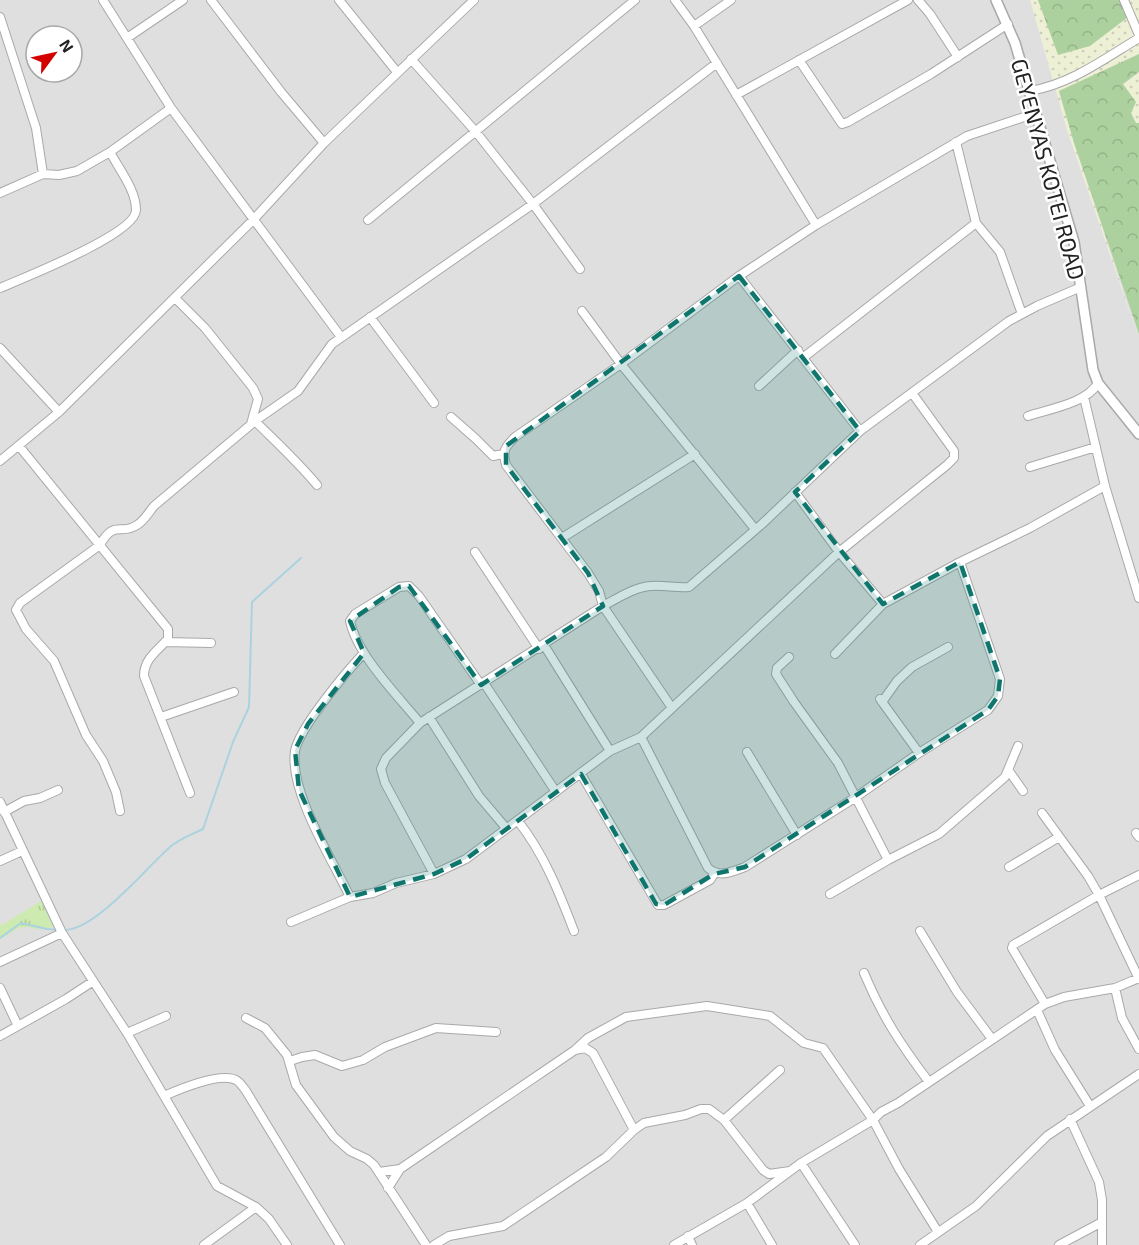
<svg xmlns="http://www.w3.org/2000/svg" width="1139" height="1245" font-family="'Exo 2',sans-serif">
	<style>
		.residential { fill: #e0dfdf; fill-rule: evenodd }
		.farmland { fill: url(#farmland-dots) }
		.grass { fill: url(#grass-tufts) }
		.forest { fill: url(#forest-crowns) }
		.lines { fill: none; stroke-linecap: round; stroke-linejoin: round }
		.stream { stroke: #aad3df; stroke-width: 2 }
		.minor-casing { stroke: #a9a9a9; stroke-width: 10 }
		.tertiary-casing { stroke: #a9a9a9; stroke-width: 12 }
		.minor { stroke: #fff; stroke-width: 8 }
		.tertiary { stroke: #fff; stroke-width: 9 }
		.marked { fill: #0f766e; fill-opacity: 0.2; stroke: #0f766e; stroke-width: 4.5; stroke-dasharray: 12 8; stroke-linejoin: round }
		.labels { text-anchor: middle; dominant-baseline: central; stroke-width: 5; stroke-linejoin: round; paint-order: stroke }
		.street-label { font-size: 22px; fill: #222; stroke: #fff }
	</style>
	<defs>
		<pattern id="farmland-dots" width="8" height="8" patternUnits="userSpaceOnUse" patternTransform="scale(1.5)"><rect width="8" height="8" fill="#eef0d5"/><path d="M2 2h.1M6 6h.1" fill="none" stroke="#ccceb7" stroke-width="1.8" stroke-linecap="round"/></pattern>
		<pattern id="grass-tufts" width="24" height="20" patternUnits="userSpaceOnUse" patternTransform="scale(1.5)"><rect width="24" height="20" fill="#cdebb0"/><path d="M3 7l-1-3M5 7V3M7 7l1-3M15 17l-1-3M17 17v-4M19 17l1-3" fill="none" stroke="#b0c997"/></pattern>
		<pattern id="forest-crowns" width="20" height="18" patternUnits="userSpaceOnUse" patternTransform="scale(1.5)"><rect width="20" height="18" fill="#add19e"/><path d="M2 6a3 3 0 1 1 6 0M12 15a3 3 0 1 1 6 0" fill="none" stroke="#95b388"/></pattern>
	</defs>
	<rect width="100%" height="100%" fill="#f2efe9"/>
	<path class="residential" d="M0,0H1139V1245H0ZM36,36H72V72H36Z"/>
	<path class="farmland" d="M1030,0H1038L1059,55L1132,14L1128,0H1139V54L1059,92L1074,143L1139,339L1067,130Z
		M1139,72V123H1136L1130,113L1123,84Z"/>
	<path class="grass" d="M41,901L54,927L36,929L28,927L19,928L0,939V923L2,925Z"/>
	<path class="forest" d="M1038,0H1128L1132,14L1090,46L1058,55Z
		M1139,54V72L1123,84L1136,102L1131,113L1136,123H1139V334L1074,143L1059,91Z"/>
	<g class="lines">
		<path class="stream" d="M64,930C95,931 147,867 170,847C179,839 193,834 203,829L233,742L249,707L252,602L301,558
			M0,938L21,923L47,929L58,930"/>
		<g class="minor-casing">
			<path id="minor" d="M103,0L171,108L341,337
				M211,0L281,92L324,143
				M339,0L397,72
				M675,0L694,26L816,225
				M918,0L930,14L958,57
				M1124,0L1139,35
				M0,17L36,128L43,174
				M694,26L731,0
				M127,38L183,0
				M411,59L476,132L533,204L580,269
				M799,60L842,124L848,122L931,74L1008,24
				M1030,91C1071,84 1104,59 1139,38
				M736,95L908,0
				M956,142L976,223L1000,252L1022,314
				M0,193L43,174L59,175L77,171L110,152L171,108
				M368,220L635,0
				M739,276L860,431
				M0,288C23,278 136,234 136,210C136,190 119,169 110,152
				M175,298L205,328L253,388L258,399L251,424
				M582,311L621,364L755,529
				M370,317L434,403
				M0,348L59,412
				M804,357L976,223
				M759,386L798,350
				M1084,397L1105,486L1139,598
				M1028,416C1049,409 1087,403 1098,383
				M451,417L476,439L493,456L503,454
				M255,421C276,442 298,462 317,485
				M19,446L168,629V639C157,651 144,659 144,676L190,793
				M0,461L59,412L254,219L324,143L474,0
				M1030,467L1096,447
				M795,492L839,552L883,604
				M562,538L695,454
				M475,552L539,649
				M165,642L211,643
				M544,645L610,751
				M364,653C347,671 299,728 295,751C289,792 332,859 350,897L373,893L396,883L434,874L466,859L610,751L641,737L839,552L947,465L954,458V451L912,393
				M835,654L883,604L960,562L1030,528L1105,486
				M789,657L777,668L776,674L794,702L838,763L888,860
				M484,683L556,792
				M880,699L919,753
				M882,702L897,681L912,667L948,647
				M672,708L603,606L599,591L588,573L506,465C502,451 505,447 515,437L621,364L739,276L816,225L967,136L1036,113
				M161,717L234,692
				M429,717L479,796L506,828
				M420,723C398,696 357,655 350,621L355,614L399,587L409,586L419,596L481,685
				M641,737L708,868C720,878 731,872 745,867L856,797L919,753L988,710L998,696L1000,679L960,562
				M747,752L797,835
				M1009,771L1023,791
				M581,774L658,905H664L710,880L714,874
				M0,802L62,933L127,1033L217,1186L256,1207L269,1219L287,1245
				M120,811L116,792L103,761L86,735L54,661L26,629L16,610L20,603L100,545C114,519 121,536 137,525C144,521 149,512 154,506L255,421L298,391L332,344L533,204L717,63
				M4,812L24,801L40,798L58,790
				M1042,813L1088,876L1099,895L1139,979
				M518,821C544,854 559,892 574,931
				M1136,833L1139,837
				M0,861L22,851
				M1009,867L1059,837
				M434,874L385,783L381,769L386,758L420,723L603,606C618,598 634,587 651,586C664,585 676,588 689,587L762,524L860,431L1009,321L1037,306L1081,287
				M830,894L888,860L939,834L1005,777L1018,746
				M291,922L350,897
				M920,931L957,992L992,1039
				M0,962L62,933
				M864,973C882,1016 901,1045 929,1082
				M0,988L18,1026
				M1115,988L1122,1018L1139,1049
				M1045,1004L1012,948L1013,945L1099,895L1139,875
				M1037,1010L1055,1050L1090,1106
				M246,1018L265,1028L287,1055L296,1085L334,1137L350,1151L367,1159L374,1165L426,1245
				M127,1033L166,1016
				M0,1036L66,999L92,982
				M575,1050L588,1038L626,1017L707,1006L770,1016L804,1043L823,1048L873,1120L899,1169L938,1232
				M290,1061L302,1057L315,1055L342,1066L363,1060L385,1047L436,1028L496,1032
				M164,1096C180,1089 220,1072 236,1080C240,1082 243,1087 246,1091L340,1245
				M1070,1119L1099,1182L1102,1200V1245
				M724,1120L780,1070
				M801,1163L855,1245
				M379,1172L400,1169
				M388,1188L400,1169L575,1050L585,1048L593,1053L634,1130
				M747,1203L772,1245
				M688,1236L692,1245
				M204,1245L256,1207
				M434,1245L449,1236L503,1226L606,1157L634,1130L644,1123L685,1115L701,1109H709L724,1120L763,1170L769,1174L790,1171
				M674,1245L747,1203L801,1163L873,1120L881,1112L898,1103L1045,1004L1064,997L1115,988L1139,978
				M920,1245L976,1206L1047,1136L1139,1074
				M1059,1245L1102,1222"/>
		</g>
		<g class="tertiary-casing">
			<path id="tertiary" d="M996,0L1015,43L1074,242L1093,370L1098,383L1139,434"/>
		</g>
		<use href="#minor" class="minor"/>
		<use href="#tertiary" class="tertiary"/>
	</g>
	<path class="marked" d="M739,276L860,431L795,492L883,604L960,562L1000,679L998,696L988,710L745,867L714,874L664,905L656,904L581,774L466,859L434,874L350,897L299,790L295,750L308,724L364,653L350,621L399,587L409,586L481,685L603,606L588,573L506,465V446Z"/>
	<g class="labels">
		<g class="street-label">
			<text transform="translate(1049 169) rotate(75)">GEYENYAS KOTEI ROAD</text>
		</g>
	</g>
	<g transform="translate(54 54) rotate(57)"><circle r="28" fill="#ffffff" stroke="#a7a7a7" stroke-width="1.5"/>
	<path d="M0-4.5L10 22L0 15L-10 22Z" fill="#d40000"/>
	<text y="-9" font-size="16" font-weight="bold" text-anchor="middle" fill="#222222">N</text>
	</g>
</svg>
